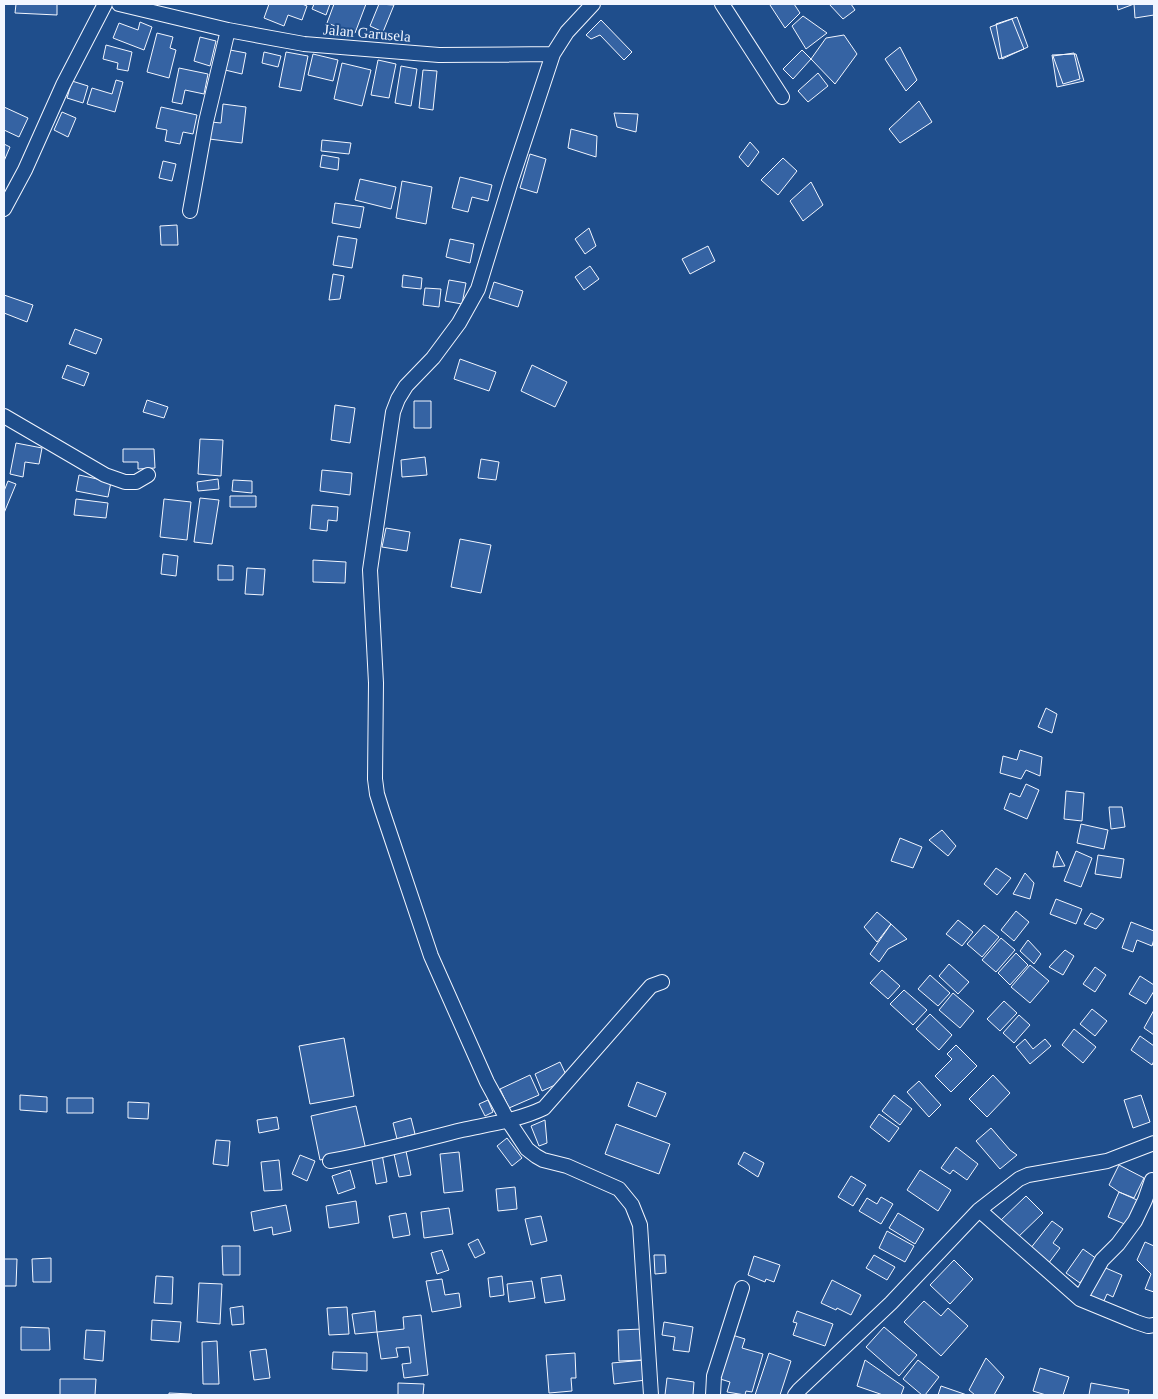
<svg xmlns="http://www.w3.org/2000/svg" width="1158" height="1399" font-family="'Times New Roman',serif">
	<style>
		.building { fill: #3563a3; stroke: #f2f6ff }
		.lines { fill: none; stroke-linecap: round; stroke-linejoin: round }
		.street-casing { stroke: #f2f6ff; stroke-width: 16 }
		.street { stroke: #1f4e8c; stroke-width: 14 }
		.labels { text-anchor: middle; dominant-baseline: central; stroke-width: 4; stroke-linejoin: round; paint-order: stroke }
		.street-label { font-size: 15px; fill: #f2f6ff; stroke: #1f4e8c }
	</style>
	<rect width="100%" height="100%" fill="#1f4e8c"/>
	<path class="building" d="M16,4H57V15L15,13Z
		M269,4H302L307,6L302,20L288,15L284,26L264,18Z
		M314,4H330L326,15L312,9Z
		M334,4H366L355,33L327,23Z
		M379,4L394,5L383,32L370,26Z
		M771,4H794L800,13L785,28L770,5Z
		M829,4H851L855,10L843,19Z
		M1117,4H1134L1118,10Z
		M1134,4H1154V15L1135,18Z
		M803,16L827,33L806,49L792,26Z
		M1017,17L1028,47L1002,59L996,24Z
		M1012,19L1024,49L999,59L990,27Z
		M601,20L632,52L624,60L600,35L591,39L586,35Z
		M140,22L152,27L144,50L113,38L119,23L138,30Z
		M157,33L173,37L170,48L176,50L169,78L147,72Z
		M844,35L857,54L835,84L811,59L826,38Z
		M200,37L216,41L210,66L194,61Z
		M106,45L132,52L128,71L117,69L118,63L103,59Z
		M900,47L917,80L906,91L885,59Z
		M230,50L246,53L242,74L225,70Z
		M802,50L811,59L793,79L783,69Z
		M264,52L281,56L278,67L262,63Z
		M286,52L308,56L301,91L279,87Z
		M1074,53L1080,79L1063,84L1053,56Z
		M313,54L338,60L333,81L308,75Z
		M1076,54L1084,81L1057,87L1052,55Z
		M378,60L396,64L389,98L371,95Z
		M342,63L371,70L362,106L334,99Z
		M401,66L417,69L411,106L395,103Z
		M179,68L208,74L204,94L185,90L182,104L172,102Z
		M423,70L437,71L433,110L419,108Z
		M818,73L828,86L808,102L798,91Z
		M116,80L123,82L115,112L87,104L92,88L112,94Z
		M72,81L88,86L83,103L67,98Z
		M919,101L932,122L900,143L889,129Z
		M223,104L246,107L242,143L209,139L211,122L221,123Z
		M4,107L28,118L19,137L4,130Z
		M161,107L197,115L193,134L183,132L180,144L165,141L167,130L156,128Z
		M62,112L76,118L68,137L54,130Z
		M614,113L638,114L636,132L617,127Z
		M571,129L597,136L596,157L568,148Z
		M322,140L351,143L349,154L321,151Z
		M750,142L759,152L748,167L739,157Z
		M4,144L10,147L4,161Z
		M530,154L546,159L537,193L520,188Z
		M322,155L339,158L338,170L320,167Z
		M783,158L797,171L778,195L761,180Z
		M163,161L176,164L172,181L159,178Z
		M460,177L492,185L488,201L472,197L468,212L452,208Z
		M360,179L396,187L391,209L355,200Z
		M402,181L432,187L426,224L396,218Z
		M811,182L823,205L803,221L790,201Z
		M335,203L364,207L360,228L332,223Z
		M177,225L178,245H161L160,226Z
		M589,228L596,246L585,254L575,239Z
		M338,236L357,239L352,268L333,265Z
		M450,239L474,244L470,263L446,257Z
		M708,246L715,261L690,274L682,259Z
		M590,266L599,279L584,290L575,277Z
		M333,274L344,276L340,299L329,300Z
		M403,275L422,278L421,289L402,287Z
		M449,280L466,283L462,304L445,301Z
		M494,282L523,291L518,307L489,298Z
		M425,288L441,289L439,307L423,305Z
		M4,295L33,305L27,322L4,313Z
		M75,329L102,339L96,354L69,344Z
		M460,359L496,372L489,391L454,379Z
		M67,365L89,373L84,386L62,378Z
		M532,365L567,382L555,407L521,391Z
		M147,400L168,407L164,418L143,412Z
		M414,401H431V428H414Z
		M335,405L355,408L350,443L331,440Z
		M200,439L223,440L221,476L198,474Z
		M16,443L42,448L39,464L25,462L23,477L10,474Z
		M123,449H154L155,468L138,469V462H123Z
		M425,457L427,475L402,477L401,460Z
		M481,459L499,462L496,480L478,478Z
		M322,470L352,473L350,495L320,491Z
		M79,475L111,482L108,497L76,491Z
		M218,479L219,489L198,491L197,482Z
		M233,480L252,481V493L232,491Z
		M8,481L16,484L4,513V491Z
		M230,496H256V507H230Z
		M200,498L219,500L212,544L194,542Z
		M76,499L108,503L106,518L74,515Z
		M164,499L191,502L187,540L160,537Z
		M312,505L338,507L337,521L328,520L327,531L310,529Z
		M386,528L410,532L407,551L382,547Z
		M460,539L491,545L481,593L451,587Z
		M163,554L178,556L176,576L161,574Z
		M313,560L346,562L345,583L313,582Z
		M218,565L233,566V580H218Z
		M247,568L265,569L263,595L245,594Z
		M1046,708L1057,714L1052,733L1038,727Z
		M1020,750L1042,757L1040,776L1026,770L1021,779L1000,773L1003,756L1017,760Z
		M1026,784L1039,790L1027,819L1004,809L1010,793L1020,797Z
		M1066,791L1084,793L1082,821L1064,819Z
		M1109,807H1122L1125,827L1111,829Z
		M1081,824L1108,830L1104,849L1077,843Z
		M942,830L956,846L948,856L929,840Z
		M900,838L922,847L913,868L891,861Z
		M1057,851L1065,866L1053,867Z
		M1076,851L1092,858L1081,887L1064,881Z
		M1098,855L1124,859L1121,878L1095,874Z
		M996,868L1011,878L997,895L984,884Z
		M1025,873L1034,883L1030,899L1013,894Z
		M1056,899L1082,909L1076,924L1050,914Z
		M1016,911L1029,922L1014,941L1001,930Z
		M877,912L891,924L877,942L864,927Z
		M1091,913L1104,919L1096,929L1084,924Z
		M958,920L973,932L962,946L946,934Z
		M1131,922L1154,931V939L1152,946L1137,940L1133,952L1122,948Z
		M891,924L907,939L888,949L879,962L870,954Z
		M984,925L999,937L982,957L967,944Z
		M1001,938L1015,950L996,972L982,960Z
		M1028,940L1041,954L1034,964L1020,951Z
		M1065,950L1074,956L1063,975L1049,967Z
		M1016,953L1028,965L1010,985L998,973Z
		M949,964L969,982L958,994L939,976Z
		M1030,965L1049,981L1030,1003L1011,987Z
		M1095,967L1106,975L1095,992L1083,984Z
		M882,970L900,986L888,999L870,983Z
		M930,975L950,993L938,1006L918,989Z
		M1140,976L1154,985V991L1146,1004L1129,994Z
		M904,990L927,1010L913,1025L890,1004Z
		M953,993L974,1011L960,1028L939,1010Z
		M1004,1001L1017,1013L1000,1031L987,1019Z
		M1092,1009L1107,1021L1095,1036L1080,1024Z
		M1154,1010V1035L1144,1028Z
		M930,1014L952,1035L939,1050L916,1029Z
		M1019,1015L1030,1025L1014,1043L1003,1033Z
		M1074,1029L1096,1047L1083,1063L1062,1045Z
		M1140,1036L1154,1046V1061L1152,1065L1131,1050Z
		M344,1038L354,1096L310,1104L299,1046Z
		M1025,1039L1033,1049L1045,1039L1051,1046L1030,1064L1016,1047Z
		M956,1045L977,1066L951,1092L935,1076L952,1059L947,1054Z
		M560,1062L568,1079L542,1091L535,1074Z
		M530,1075L539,1095L509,1108L500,1089Z
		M993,1075L1010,1093L987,1117L969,1099Z
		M919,1081L941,1105L929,1117L907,1092Z
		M637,1082L666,1093L656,1117L628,1106Z
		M20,1095L47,1097V1112L20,1110Z
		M894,1095L912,1109L900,1125L882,1111Z
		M1141,1095L1150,1122L1133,1128L1124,1100Z
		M67,1098H93V1113H67Z
		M488,1100L493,1112L485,1116L479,1104Z
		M128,1102L149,1103L148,1119L128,1118Z
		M356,1106L366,1150L320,1160L311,1116Z
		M879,1114L899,1128L889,1142L870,1127Z
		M277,1117L279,1129L259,1133L257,1120Z
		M411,1118L415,1134L397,1139L393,1123Z
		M545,1120L547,1143L539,1146L531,1126Z
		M616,1124L670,1144L659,1174L605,1154Z
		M991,1128L1010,1150L1017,1155L1000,1169L976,1141Z
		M507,1138L522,1158L512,1166L497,1146Z
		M216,1140L230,1141L228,1166L213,1164Z
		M956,1147L978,1164L967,1180L953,1170L950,1174L941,1168Z
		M406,1151L411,1175L399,1177L394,1154Z
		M459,1152L463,1191L444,1193L440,1154Z
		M744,1152L764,1163L758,1177L738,1164Z
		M382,1154L387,1182L376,1184L371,1155Z
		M300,1155L315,1161L307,1181L292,1174Z
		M279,1160L282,1190L264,1191L261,1162Z
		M1119,1165L1144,1178L1134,1198L1119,1192L1109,1185Z
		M350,1170L355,1188L338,1194L332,1176Z
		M920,1170L951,1190L938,1211L907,1190Z
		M851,1176L866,1185L853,1206L838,1197Z
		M515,1187L517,1209L498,1211L496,1189Z
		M1119,1192L1137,1200L1127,1225L1108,1217Z
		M1026,1196L1043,1213L1016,1239L999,1222Z
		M881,1197L893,1204L881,1224L859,1211L867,1198L877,1204Z
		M356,1201L359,1223L329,1228L326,1206Z
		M286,1205L291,1231L273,1235L272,1227L254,1231L251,1212Z
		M449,1208L453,1234L424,1238L421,1212Z
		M406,1213L410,1235L393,1238L389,1216Z
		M898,1213L924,1229L915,1244L889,1228Z
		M541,1216L547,1241L531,1245L525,1219Z
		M1052,1221L1063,1229L1053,1243L1060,1248L1048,1264L1030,1249Z
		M887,1231L914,1246L905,1262L879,1248Z
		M478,1239L485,1253L475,1258L468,1244Z
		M1145,1242L1154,1246V1292L1145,1289L1151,1274L1137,1260Z
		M222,1246H240V1275H223Z
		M1083,1249L1097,1259L1080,1283L1066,1273Z
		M442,1250L449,1270L437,1274L431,1253Z
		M654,1255H665L666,1273L655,1274Z
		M874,1255L895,1267L887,1280L866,1268Z
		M754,1256L780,1265L774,1282L766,1279L765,1282L748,1275Z
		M51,1258V1282H33L32,1259Z
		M4,1259H17L16,1286H4Z
		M954,1260L973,1279L950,1304L930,1285Z
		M1101,1266L1122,1275L1113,1297L1107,1294L1103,1303L1088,1297Z
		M561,1275L565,1300L545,1303L541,1278Z
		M156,1276L173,1277L172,1304L154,1303Z
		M502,1276L504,1295L490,1297L488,1278Z
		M442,1279L445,1295L459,1293L461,1307L432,1312L426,1281Z
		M832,1280L861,1295L851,1315L837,1308L836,1310L821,1303Z
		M532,1281L535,1298L509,1302L507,1284Z
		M199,1283L222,1284L220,1324L197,1322Z
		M924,1301L941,1316L948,1308L968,1326L941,1356L904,1322Z
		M243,1306L244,1324L232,1325L230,1308Z
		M347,1307L349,1334L329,1335L327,1308Z
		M375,1311L377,1332L355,1334L352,1314Z
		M797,1311L833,1324L825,1346L793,1335L797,1323L793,1322Z
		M421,1315L428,1375L404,1378L402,1364L411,1363L409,1347L396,1348L398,1357L381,1359L377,1332L404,1329L403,1317Z
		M152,1320L181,1322L179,1342L151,1340Z
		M664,1322L693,1327L689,1352L673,1350L675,1337L662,1335Z
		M21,1327L49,1328L50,1350H21Z
		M884,1327L917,1355L899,1376L866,1347Z
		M643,1329L644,1360L619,1361L618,1330Z
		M86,1330L105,1331L103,1361L84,1359Z
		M729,1334L745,1339L742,1348L763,1354L752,1392L746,1391L745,1395L727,1392L730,1382L717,1378Z
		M217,1341L219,1384H203L202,1342Z
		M266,1349L270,1378L254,1380L250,1351Z
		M333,1352L367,1353V1371L332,1369Z
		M575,1353L576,1378H571L572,1391L549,1393L546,1355Z
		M769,1353L791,1361L780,1395H755Z
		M986,1358L1004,1377L994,1395H975L969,1390Z
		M644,1360L646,1380L614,1384L612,1363Z
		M865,1360L904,1387L901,1395H883L857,1386Z
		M918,1360L939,1377L925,1395H922L903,1379Z
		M1040,1368L1069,1377L1063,1395H1046L1033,1391Z
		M667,1378L694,1382L693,1395H665Z
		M60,1379H96L95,1395H60Z
		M398,1383L424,1384L423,1395H398Z
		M1091,1383L1129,1390L1128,1395H1089Z
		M941,1386L967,1395H938Z
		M169,1393L192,1394V1395H169Z"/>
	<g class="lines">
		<g class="street-casing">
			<path id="street" d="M119,4L228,30L304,44L439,55L553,54L567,32L593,4
				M722,4L782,97
				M553,54L511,181L478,289L459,323L433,358L406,386L398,399L393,412L370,570L376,683L375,779L377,794L382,810L431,956L487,1082L507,1119L527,1149L536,1156L543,1160L567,1166L619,1189L632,1205L640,1225L651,1395
				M4,209L25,170L63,85L105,4
				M190,211L206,122L228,30
				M4,416L105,475L125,482H136L148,475
				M330,1161C375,1153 418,1141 462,1130C490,1124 519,1120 544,1108L651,986L662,982
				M979,1210L1080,1299L1136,1322L1148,1326L1154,1325
				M1080,1299L1102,1260L1118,1244L1135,1221L1145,1200L1152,1180
				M713,1395L714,1376L742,1288
				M795,1395L799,1390L891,1303L979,1210L1019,1179L1028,1175L1107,1161L1154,1143"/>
		</g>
		<use href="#street" class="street"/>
	</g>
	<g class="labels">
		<g class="street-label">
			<text transform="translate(367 33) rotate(5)">Jalan Garusela</text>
		</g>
	</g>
	<rect width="1158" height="1399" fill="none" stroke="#f2f6ff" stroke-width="10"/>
</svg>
